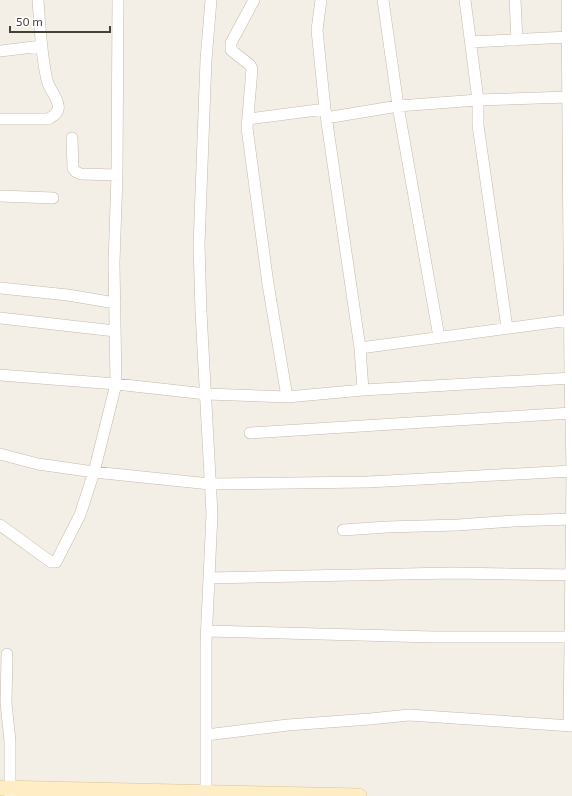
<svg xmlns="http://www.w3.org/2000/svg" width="572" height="796" font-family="'Exo 2',sans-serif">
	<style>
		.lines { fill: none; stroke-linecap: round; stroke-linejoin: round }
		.street-casing { stroke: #c3b9ab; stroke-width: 12 }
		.secondary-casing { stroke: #dbc494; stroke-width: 16 }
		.street { stroke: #fff; stroke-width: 11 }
		.secondary { stroke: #ffeec5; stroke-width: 15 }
	</style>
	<rect width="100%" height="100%" fill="#f4efe6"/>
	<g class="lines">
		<g class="street-casing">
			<path id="street" d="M254,0L231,43V50L250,65L252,69L247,128L268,284L287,397
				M321,0L317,30L325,109L360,348L363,390
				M383,0L398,106L439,337
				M465,0L478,100V125L507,328
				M515,0L517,40
				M567,0L570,378L572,468
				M471,42L568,37
				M0,51L42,46
				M326,118L398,106L478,100L568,97
				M0,119H48C54,116 60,112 58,105C57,96 49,89 47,80C41,54 40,27 38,0
				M248,119L325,109
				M72,138L73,168L76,172L81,174L117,175
				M0,196L53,198
				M0,288L68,295L115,303
				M0,318L115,331
				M360,348L570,320
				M0,375L116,384L206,394L287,397L363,390L572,378
				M250,433L571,413
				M0,454L38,464L94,472L210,484L368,482L572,471
				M0,525L51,562H56L80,515L94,472L116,384L114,263L117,175L118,0
				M343,530L387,527L458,525L513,521L572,519
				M209,578L453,573L572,575
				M207,631L434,637H570
				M7,654L6,703L10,741V796
				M569,726L572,476
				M206,735L288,725L370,719L409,715L572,726
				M206,796V642L212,514L201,312L199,245L206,60L211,0"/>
		</g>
		<g class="secondary-casing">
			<path id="secondary" d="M0,788L359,796"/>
		</g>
		<use href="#street" class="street"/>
		<use href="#secondary" class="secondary"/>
	</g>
	<path d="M10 26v6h100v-6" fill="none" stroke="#473f35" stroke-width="2"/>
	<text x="16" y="26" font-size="12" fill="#473f35" stroke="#ffffff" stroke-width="3" paint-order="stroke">50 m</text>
</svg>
